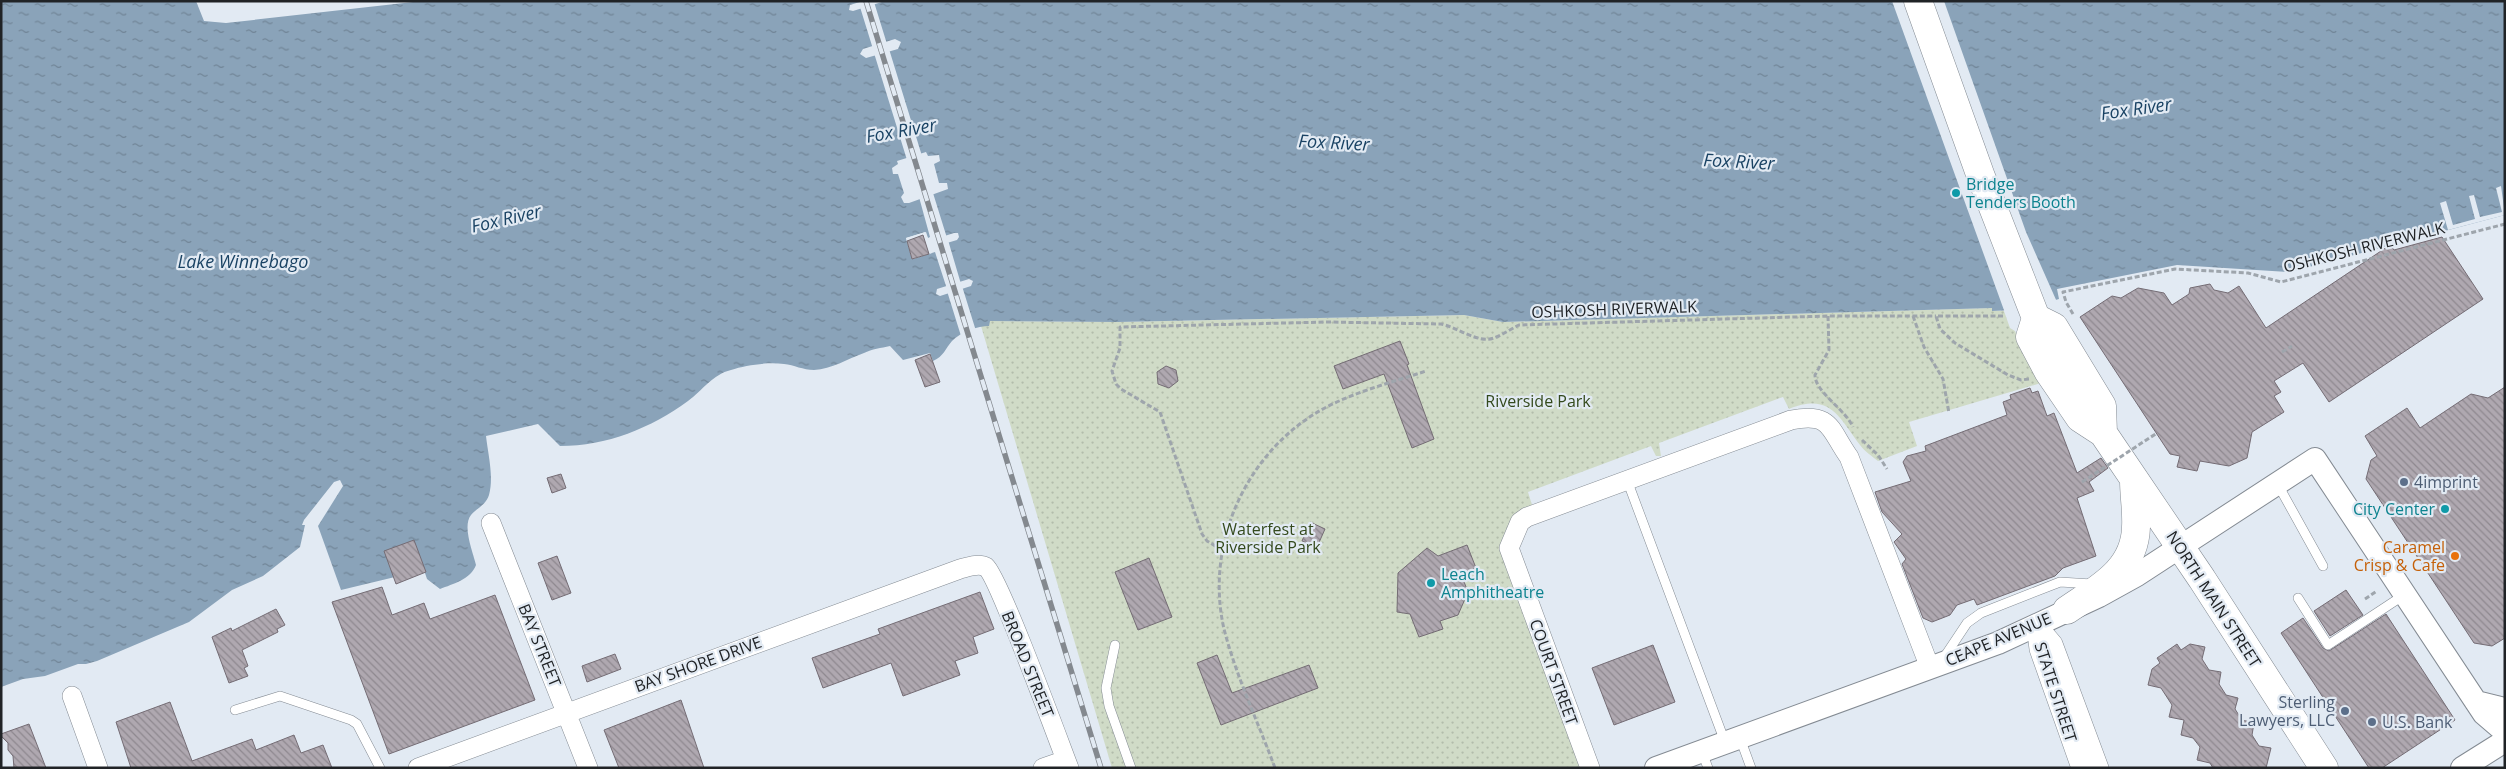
<svg xmlns="http://www.w3.org/2000/svg" width="2506" height="769" font-family="'Open Sans',sans-serif">
	<style>
		.grass { fill: url(#grass-dots) }
		.water { fill: url(#water-ripples); fill-rule: evenodd }
		.pier { fill: #e2eaf3 }
		.building { fill: url(#building-back-hatch); stroke: #746c74 }
		.lines { fill: none; stroke-linecap: round; stroke-linejoin: round }
		.service-casing { stroke: #848b93; stroke-width: 10 }
		.minor-casing { stroke: #848b93; stroke-width: 20 }
		.tertiary-casing { stroke: #848b93; stroke-width: 24 }
		.primary-casing { stroke: #848b93; stroke-width: 29 }
		.path { stroke: #9ea5ac; stroke-width: 3; stroke-dasharray: 5 2.5; stroke-linecap: butt }
		.service { stroke: #fff; stroke-width: 9 }
		.minor { stroke: #fff; stroke-width: 19 }
		.tertiary { stroke: #fff; stroke-width: 22 }
		.primary { stroke: #fff; stroke-width: 28 }
		.rail-casing { stroke: #84898f; stroke-width: 5.5 }
		.rail { stroke: #e2eaf3; stroke-width: 4; stroke-dasharray: 11; stroke-linecap: butt }
		.path-bridge { stroke: #9ea5ac; stroke-width: 3; stroke-dasharray: 5 2.5; stroke-linecap: butt }
		.culture-dot { fill: #0f9aa8; stroke: #e2eaf3; stroke-width: 2 }
		.service-dot { fill: #5c6f8a; stroke: #e2eaf3; stroke-width: 2 }
		.food-dot { fill: #e8710a; stroke: #e2eaf3; stroke-width: 2 }
		.labels { text-anchor: middle; dominant-baseline: central; stroke-width: 4.5; stroke-linejoin: round; paint-order: stroke }
		.culture-label { font-size: 16px; fill: #0d838f; stroke: #e2eaf3; text-anchor: start }
		.street-label { font-size: 16px; fill: #202326; stroke: #e2eaf3 }
		.park-label { font-size: 16px; fill: #344a1d; stroke: #e2eaf3 }
		.service-label { font-size: 16px; fill: #4e5e75; stroke: #e2eaf3; text-anchor: start }
		.food-label { font-size: 16px; fill: #c56008; stroke: #e2eaf3; text-anchor: end }
		.water-label { font-size: 18px; font-style: italic; fill: #1a4364; stroke: #e2eaf3 }
	</style>
	<defs>
		<pattern id="grass-dots" width="8" height="8" patternUnits="userSpaceOnUse" patternTransform="scale(1.25)"><rect width="8" height="8" fill="#d0dbc7"/><path d="M2 2h.1M6 6h.1" fill="none" stroke="#b2bcab" stroke-width="1.8" stroke-linecap="round"/></pattern>
		<pattern id="water-ripples" width="26" height="14" patternUnits="userSpaceOnUse" patternTransform="scale(1.25)"><rect width="26" height="14" fill="#8aa3b9"/><path d="M2 4q2-2 4 0t4 0M15 11q2-2 4 0t4 0" fill="none" stroke="#708496"/></pattern>
		<pattern id="building-back-hatch" width="6" height="6" patternUnits="userSpaceOnUse" patternTransform="scale(1.25)"><rect width="6" height="6" fill="#afa8b0"/><path d="M-1 5l2 2M0 0l6 6M5-1l2 2" fill="none" stroke="#8e888f"/></pattern>
	</defs>
	<rect width="100%" height="100%" fill="#e2eaf3"/>
	<path class="grass" d="M1992,308L1993,311H2004L2010,328L2015,331L2023,350L2041,383L1909,422L1917,446L1878,461C1872,456 1865,452 1860,445C1839,418 1831,392 1789,409L1783,397L1659,443L1661,456H1656L1651,446L1528,492L1532,505C1515,513 1506,524 1502,543L1580,768H1112L981,326H989V321L1117,322L1464,315L1503,322Z"/>
	<path class="water" d="M1,1H196L204,21L226,23L422,1H863L850,5L849,10L853,11L885,1H2505V215L2290,272L2177,265L2057,289L2059,299C2037,305 2016,311 1992,311V308L1503,322L1464,315L1117,322L990,321L989,326C978,326 961,332 952,341C945,349 944,356 933,361L930,353L903,360L890,346C881,348 872,349 864,353C847,359 832,369 814,370C803,370 794,365 784,364C767,362 746,365 731,370C713,374 702,391 688,401C651,428 607,446 560,446L538,424L486,436C488,454 494,477 489,495C486,505 477,508 471,515C462,526 473,552 476,565C471,579 453,584 440,589L427,579L424,570L341,590L318,526L343,486L340,480L334,482L304,520L302,525H305L300,547L263,576L232,590L189,622L97,661L86,664H78L45,676L23,679L1,687ZM895,39L901,42L898,49L866,58L860,54L863,49ZM926,152L928,156L939,155L940,161L934,164L939,183H947L948,189L909,203H904L901,197L904,193L898,174H893L892,168L898,164L897,161ZM925,232L929,241L954,233H958L959,237L957,240L930,248L932,253L912,259L906,238ZM969,279L973,281L971,286L940,296L936,294L937,289Z"/>
	<path class="pier" d="M1892,1H1944L2026,232L2057,302L2030,310L2005,313Z
		M874,2L887,44L873,49L860,7Z
		M889,49L922,156L907,160L874,53Z
		M2501,186L2505,215L2448,230L2440,203L2446,201L2453,225L2475,219L2469,196L2474,195L2480,217L2502,212L2496,188Z
		M933,193L947,238L929,244L924,235L909,240L914,256L929,251V246L948,240L961,284L947,289L935,252L913,259L906,238L926,232L928,238L930,237L919,197Z
		M962,286L976,331L961,336L947,291Z"/>
	<path class="building" d="M923,235L929,254L912,259L907,241Z
		M2442,237L2483,299L2329,402L2303,363L2274,381L2281,392L2274,396L2284,412L2252,432L2247,458L2229,466L2200,461L2197,471L2177,467L2180,456L2170,454L2080,317L2112,296L2121,298L2138,288L2164,293L2172,305L2189,294L2190,288L2210,284L2214,290L2228,293L2239,286L2266,328L2390,245L2394,250Z
		M1400,341L1409,364L1407,365L1434,439L1412,448L1384,374L1343,389L1334,366Z
		M930,354L940,382L925,387L915,360Z
		M1166,366L1176,370L1178,381L1169,388L1158,384L1157,372Z
		M2505,387V638L2492,646L2474,643L2366,479L2371,460L2377,456L2365,436L2407,408L2420,428L2471,394L2488,398Z
		M2030,388L2032,393L2038,391L2047,416L2054,413L2077,473L2101,458L2108,468L2089,482L2094,491L2077,498L2096,556L2063,568L2055,576L1977,605L1974,599L1957,605L1950,615L1932,622L1923,618L1902,564L1906,559L1894,542L1902,534L1882,512L1875,492L1911,481L1903,462L1907,456L1926,451L1925,446L2007,415L2003,402L2011,399L2010,395Z
		M561,474L566,488L552,493L547,478Z
		M1310,522L1325,529L1317,547L1302,541Z
		M414,540L426,572L396,584L384,551Z
		M1467,545L1476,568L1461,574L1468,592L1458,615L1440,621L1443,629L1419,637L1410,614L1397,612L1398,573L1427,548L1438,556Z
		M557,556L571,593L552,600L538,563Z
		M1149,558L1172,617L1138,630L1115,572Z
		M382,587L392,615L424,603L430,619L495,595L535,700L389,754L332,602Z
		M2346,590L2363,615L2330,636L2314,611Z
		M980,592L994,629L973,637L978,653L955,661L960,675L903,696L891,663L823,688L812,658L880,634L878,629Z
		M276,609L285,625L277,629L278,632L242,650L248,666L244,668L248,676L229,683L212,637L231,628L232,631Z
		M2386,614L2455,720L2382,768H2369L2281,633L2303,618L2323,648L2329,651Z
		M2177,644L2181,650L2190,644L2205,647L2202,659L2209,670L2221,672L2219,684L2226,695L2238,698L2235,709L2242,720L2254,723L2252,735L2259,746L2271,748L2266,768H2213L2210,763L2197,760L2200,747L2193,738L2181,735L2184,720L2169,717L2172,705L2161,688L2148,685L2152,669L2160,663L2157,658Z
		M1653,645L1675,702L1614,725L1592,668Z
		M615,654L621,669L587,682L582,666Z
		M1217,655L1232,693L1309,665L1318,688L1221,725L1197,663Z
		M681,700L704,768H619L604,730Z
		M170,702L192,761L252,739L256,750L294,735L301,753L323,745L332,768H131L116,722Z
		M29,724L46,768H14L13,756L8,750V743L1,736V734Z"/>
	<g class="lines">
		<g class="service-casing">
			<path id="service" d="M1627,480L1725,742
				M2277,483L2323,566
				M2298,598L2328,645L2404,595
				M1115,645L1106,688L1109,706L1131,768
				M1945,656L1967,623L1981,613L2060,582L2092,584
				M235,710L280,696L351,720L357,724L380,768
				M1740,738L1751,768
				M1702,752L1708,768"/>
		</g>
		<g class="minor-casing">
			<path id="minor" d="M491,523L588,768
				M2036,624L2053,644L2099,768
				M2036,624L2039,649L2081,768
				M72,696L98,768
				M418,768L960,569C968,567 979,563 986,567C998,576 1059,742 1069,768
				M1043,768L1066,760
				M1590,768L1509,548L1520,522L1527,517L1791,420C1832,412 1829,429 1849,457L1930,668"/>
		</g>
		<g class="tertiary-casing">
			<path id="tertiary" d="M2476,702L2505,709
				M1656,768L1998,643L2099,596L2137,575L2315,459L2484,714L2505,732
				M2462,768L2505,741"/>
		</g>
		<g class="primary-casing">
			<path id="primary" d="M1918,1L1980,174L2036,318
				M2036,318L2030,337L2048,371L2080,418L2103,433L2202,579L2324,768
				M2036,318L2054,327L2102,406L2103,433
				M2067,610C2099,588 2135,570 2136,527C2137,512 2134,496 2134,480"/>
		</g>
		<path class="path" d="M2073,314L2066,302L2063,292L2175,269L2248,273L2281,282L2505,224
			M1828,316L1829,350L1815,375C1815,392 1845,409 1853,427
			M1913,316L1924,347L1943,379L1949,413
			M2003,316H1936L1940,329L1955,343L2008,375L2021,380L2029,379
			M2282,352L2292,346
			M1862,440L1878,455L1887,469
			M1222,550L1207,541L1202,534L1160,412L1121,389L1116,384L1112,371L1120,348V327L1327,322L1441,324C1457,327 1478,344 1494,338C1502,335 1511,329 1519,325L1828,316H1936
			M2365,599L2377,591
			M1275,768C1258,722 1236,676 1224,629C1205,546 1244,457 1316,413C1349,393 1390,383 1426,371"/>
		<use href="#service" class="service"/>
		<use href="#minor" class="minor"/>
		<use href="#tertiary" class="tertiary"/>
		<use href="#primary" class="primary"/>
		<g class="rail-casing">
			<path id="rail" d="M866,1L1101,768"/>
		</g>
		<use href="#rail" class="rail"/>
		<path class="path-bridge" d="M2082,482L2157,433"/>
	</g>
	<g class="culture-dot">
		<circle cx="1956" cy="193" r="5"/>
		<circle cx="2445" cy="509" r="5"/>
		<circle cx="1431" cy="583" r="5"/>
	</g>
	<g class="service-dot">
		<circle cx="2404" cy="482" r="5"/>
		<circle cx="2345" cy="711" r="5"/>
		<circle cx="2372" cy="722" r="5"/>
	</g>
	<circle class="food-dot" cx="2455" cy="556" r="5"/>
	<g class="labels">
		<g class="culture-label">
			<text x="1966" y="184">Bridge<tspan x="1966" dy="18">Tenders Booth</tspan></text>
			<text x="2435" y="509" text-anchor="end">City Center</text>
			<text x="1441" y="574">Leach<tspan x="1441" dy="18">Amphitheatre</tspan></text>
		</g>
		<g class="street-label">
			<text transform="translate(2364 247) rotate(-14)">OSHKOSH RIVERWALK</text>
			<text transform="translate(1614 309) rotate(-2)">OSHKOSH RIVERWALK</text>
			<text transform="translate(2214 599) rotate(57)">NORTH MAIN STREET</text>
			<text transform="translate(1998 639) rotate(-23)">CEAPE AVENUE</text>
			<text transform="translate(540 645) rotate(68)">BAY STREET</text>
			<text transform="translate(698 664) rotate(-20)">BAY SHORE DRIVE</text>
			<text transform="translate(1028 664) rotate(68)">BROAD STREET</text>
			<text transform="translate(1554 672) rotate(70)">COURT STREET</text>
			<text transform="translate(2056 692) rotate(72)">STATE STREET</text>
		</g>
		<g class="park-label">
			<text x="1538" y="401">Riverside Park</text>
			<text x="1268" y="529">Waterfest at<tspan x="1268" dy="18">Riverside Park</tspan></text>
		</g>
		<g class="service-label">
			<text x="2414" y="482">4imprint</text>
			<text x="2335" y="702" text-anchor="end">Sterling<tspan x="2335" dy="18">Lawyers, LLC</tspan></text>
			<text x="2382" y="722">U.S. Bank</text>
		</g>
		<g class="food-label">
			<text x="2445" y="547">Caramel<tspan x="2445" dy="18">Crisp &amp; Cafe</tspan></text>
		</g>
		<g class="water-label">
			<text transform="translate(2136 108) rotate(-8)">Fox River</text>
			<text transform="translate(901 130) rotate(-10)">Fox River</text>
			<text transform="translate(1334 142) rotate(3)">Fox River</text>
			<text transform="translate(1739 161) rotate(3)">Fox River</text>
			<text transform="translate(506 218) rotate(-13)">Fox River</text>
			<text x="243" y="261">Lake Winnebago</text>
		</g>
	</g>
	<rect width="2506" height="769" fill="none" stroke="#202326" stroke-width="5"/>
</svg>
